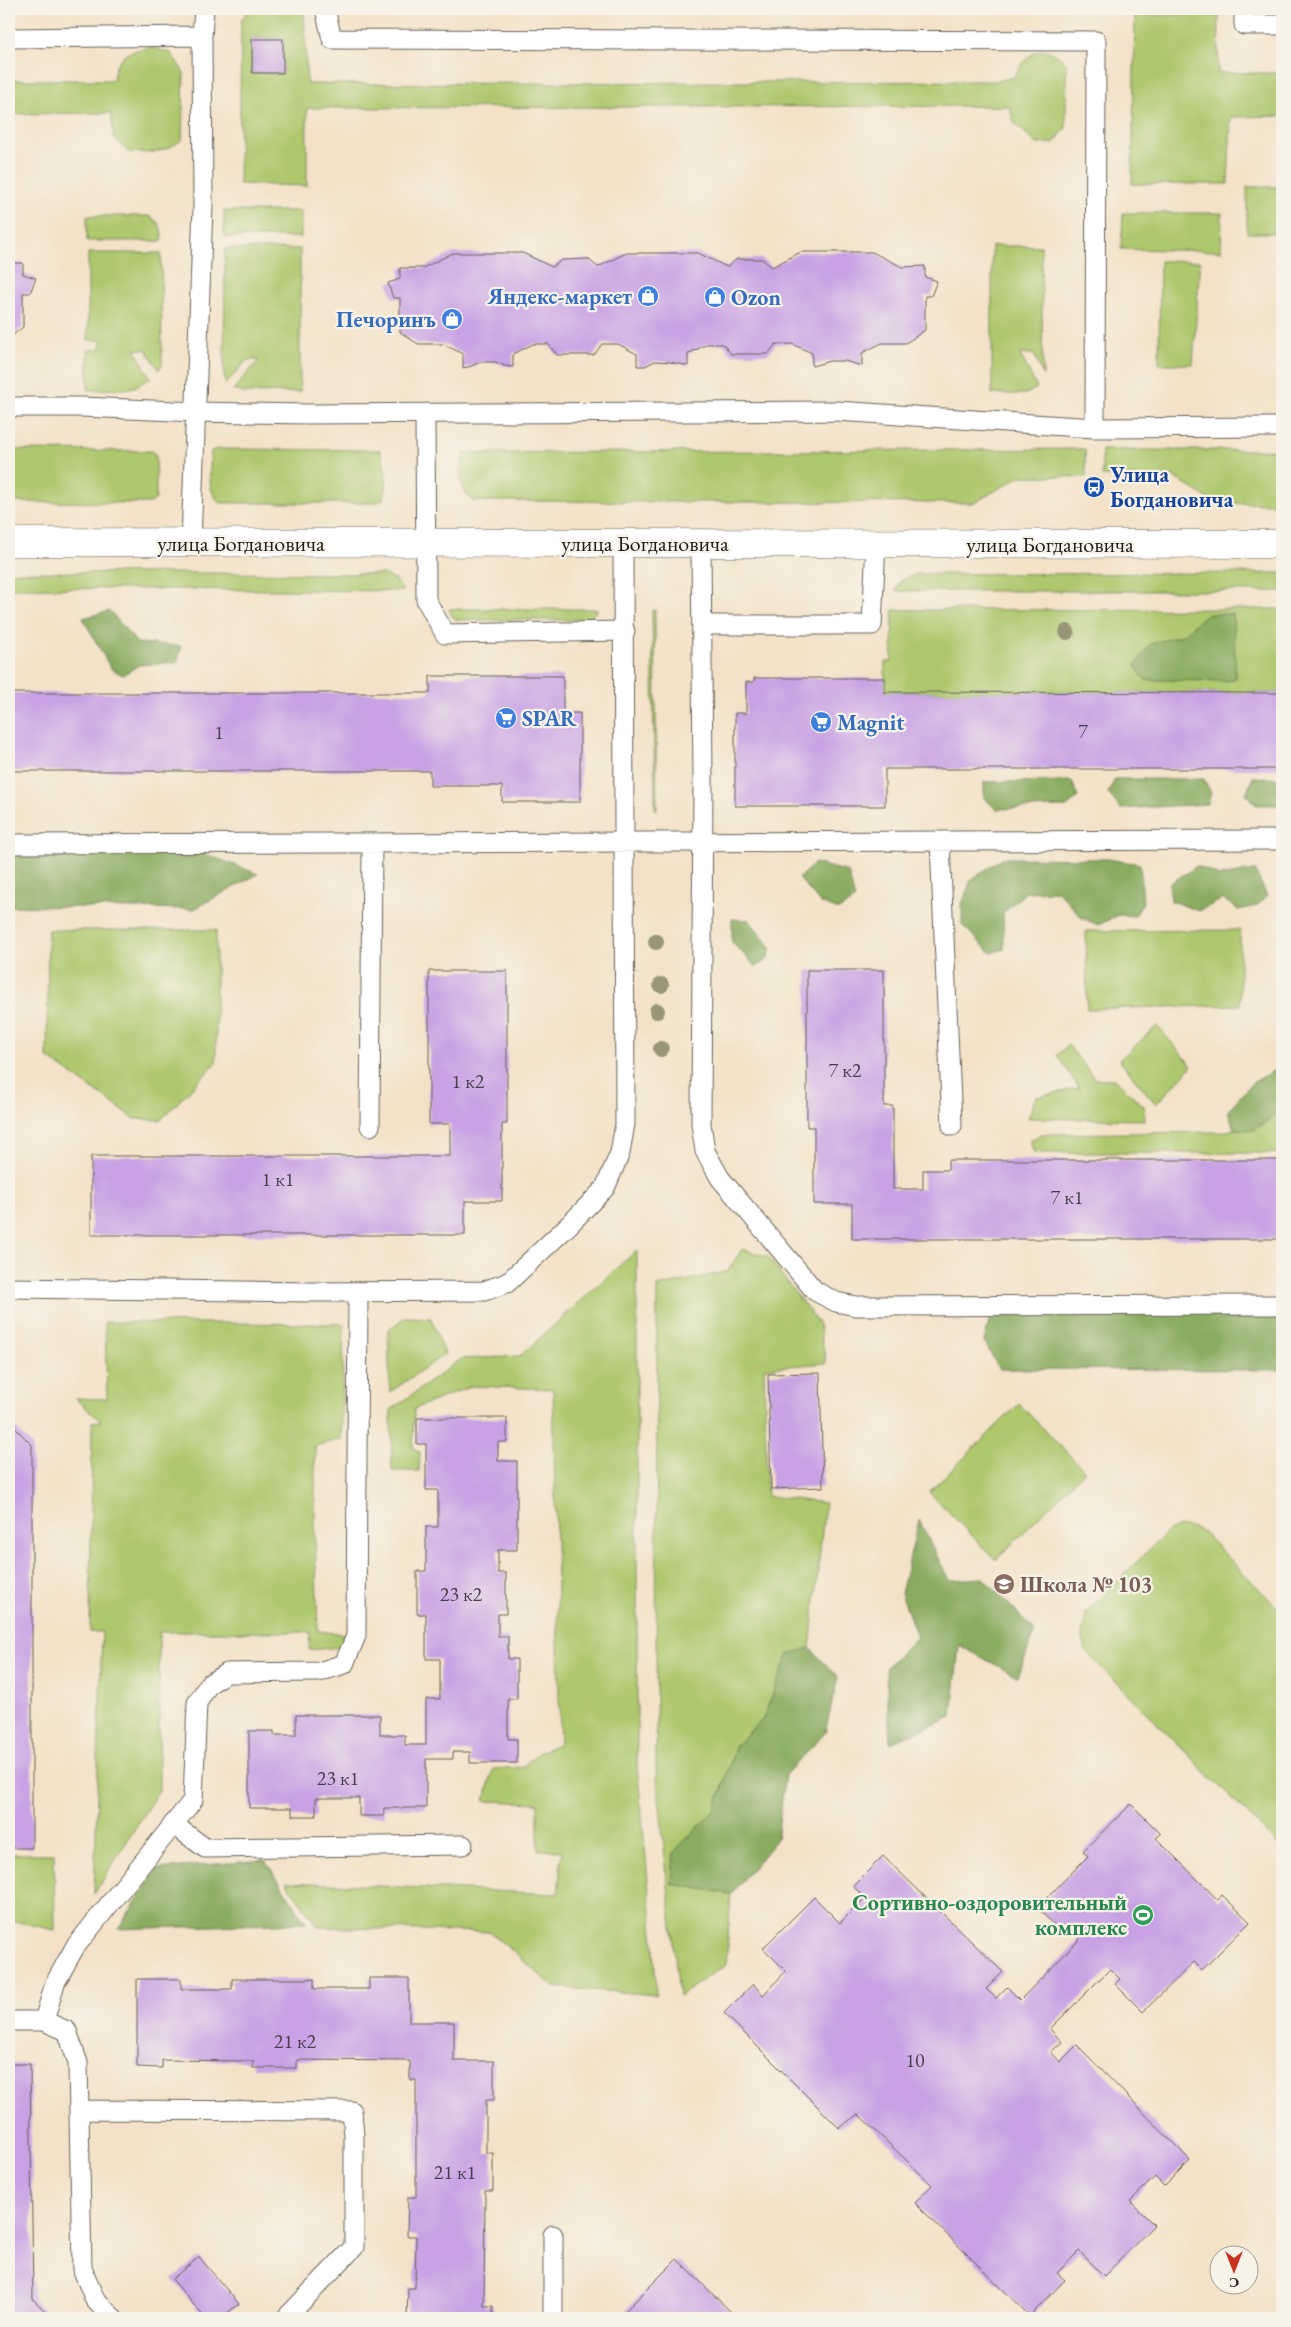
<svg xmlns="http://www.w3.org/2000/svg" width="1291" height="2327" font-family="'EB Garamond',serif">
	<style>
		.green { fill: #aec86d; stroke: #657244; fill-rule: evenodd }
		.forest { fill: #8aac60; stroke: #53643e }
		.building { fill: #c8a2e4 }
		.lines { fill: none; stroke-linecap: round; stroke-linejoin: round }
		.service-casing { stroke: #676158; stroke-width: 21 }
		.tertiary-casing { stroke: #676158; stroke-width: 29 }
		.service { stroke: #fff; stroke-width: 19 }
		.tertiary { stroke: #fff; stroke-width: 28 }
		.tree { fill: #999678 }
		.labels { text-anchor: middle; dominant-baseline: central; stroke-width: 4.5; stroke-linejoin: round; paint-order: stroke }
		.number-label { font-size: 20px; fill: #473e4e }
		.shop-label { font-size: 22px; font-weight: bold; fill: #366cbe; stroke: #f7f3e8; text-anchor: start }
		.transit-label { font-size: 22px; font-weight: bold; fill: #164399; stroke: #f7f3e8; text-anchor: start }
		.street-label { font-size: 22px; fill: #1c1c1c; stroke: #f7f3e8 }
		.education-label { font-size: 22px; font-weight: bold; fill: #785e54; stroke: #f7f3e8; text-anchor: start }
		.leisure-label { font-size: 22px; font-weight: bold; fill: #27864d; stroke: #f7f3e8; text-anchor: end }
	</style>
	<rect width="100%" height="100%" fill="#f7f3e8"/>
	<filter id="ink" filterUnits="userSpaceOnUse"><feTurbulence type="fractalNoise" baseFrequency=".02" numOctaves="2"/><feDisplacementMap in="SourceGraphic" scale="10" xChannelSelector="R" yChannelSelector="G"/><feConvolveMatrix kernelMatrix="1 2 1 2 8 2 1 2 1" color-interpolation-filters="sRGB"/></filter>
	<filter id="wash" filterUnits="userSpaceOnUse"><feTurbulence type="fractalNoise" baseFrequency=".0096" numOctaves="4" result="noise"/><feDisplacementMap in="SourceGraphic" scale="20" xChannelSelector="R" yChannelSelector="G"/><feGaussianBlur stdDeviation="1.12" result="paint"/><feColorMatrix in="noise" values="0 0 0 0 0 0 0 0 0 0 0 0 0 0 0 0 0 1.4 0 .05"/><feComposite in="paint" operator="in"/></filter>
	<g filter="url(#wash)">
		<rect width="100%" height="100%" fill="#f3e2c7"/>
		<path class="green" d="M249,9H304L307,84L996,81L1014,77C1026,54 1044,39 1066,63V128L1054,143L1037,144L1014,123L1009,106L307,108V186L239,184L241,21ZM252,39H283V73H252Z
			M1135,15H1219L1218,73H1282V116L1231,117L1228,184H1132Z
			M150,47L171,53L184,73L182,140C163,153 151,154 128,152L114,138L111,113L9,114V80H113C116,54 127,52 150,47Z
			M1247,187H1282V233H1247Z
			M224,211H301V237H224Z
			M1123,213H1222L1221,251L1121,249Z
			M87,216H149C161,223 162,228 162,241H87Z
			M992,246H1041L1043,376L1034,354H1020L1037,388L1026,394H992Z
			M225,249H300V392L244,393L233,390L259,360H247L226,384L224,377Z
			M88,253H161L162,364L159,370L146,349L135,350L151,378L134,387L125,389L88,390V350L101,349V340H88Z
			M1160,261H1200L1193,364H1159Z
			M217,449L380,450C385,468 390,482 383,499L374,503H221C205,492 211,469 211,451Z
			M1085,449L1086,477L1021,476L974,503L472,501C458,484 458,473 465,453Z
			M9,450L151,451L156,455V499L151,503L9,502Z
			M1102,450H1282V504L1215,503L1174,477L1102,476Z
			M9,572L383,574L395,580L403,591L9,588Z
			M1282,573V591H895L901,581L916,574Z
			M449,609H598L592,616L582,620H457L452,616Z
			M1282,609V693L885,692V662H892L893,610Z
			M652,610H655L657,810H655Z
			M48,930H216V1063L161,1120L135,1119L47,1057Z
			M1240,930V1005L1087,1009L1086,931Z
			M1157,1026L1192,1066L1156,1104L1119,1060Z
			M1068,1045L1095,1079H1114L1144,1106L1145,1120L1028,1118L1036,1097L1079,1088L1057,1055Z
			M1282,1110V1153H1034L1030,1140L1042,1134L1223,1132L1234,1129L1254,1130Z
			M742,1249L768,1257L819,1324L826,1363L764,1368L767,1496L825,1503L810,1648L788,1655L763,1719L736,1745L715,1810L674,1852L672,1884L731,1894L726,1965L679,1996L656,1767L657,1287L728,1271Z
			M637,1250V1765L654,1944L656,1995L554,1987L490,1932L318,1927L286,1882L558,1894L562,1851L538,1850V1803L484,1801L493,1769L522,1767L538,1753L560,1743L553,1389L472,1386L414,1409L413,1448L420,1452L419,1471H392L391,1410L461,1359L520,1356Z
			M405,1317L431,1318L445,1354L390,1392L388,1330Z
			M105,1322L344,1324L341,1439L315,1446V1539L318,1631L344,1634L341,1647L309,1650L310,1632H159V1790L94,1894L102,1632H90L92,1422L101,1421L75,1398L107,1399Z
			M1019,1404L1085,1471L996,1560L929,1492Z
			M1179,1526L1194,1528L1205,1534L1282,1612V1849L1086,1652L1082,1638L1086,1612L1168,1531Z
			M9,1854H54L55,1930L9,1920Z"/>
		<path class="forest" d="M110,611L137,643L181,646L178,662L139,665L123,675L111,669L83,618Z
			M1206,614H1233L1236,678L1227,681L1145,680L1135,666L1150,644L1183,635Z
			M1253,777L1282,779V805H1256L1246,794Z
			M1115,779H1204L1211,793L1208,804L1121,809L1108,793Z
			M1072,781L1078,797L1067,807L996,809L984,798V782Z
			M200,852L258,874L194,909L9,906V854Z
			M1002,858L1108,859L1140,864L1143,903L1135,916L1119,915L1098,925L1082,918L1058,891L1026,892L1003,913L1004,949L991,953L962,925V904L971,880Z
			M815,863L848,872L855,899L839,910L820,903L799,878Z
			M1197,866L1220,876L1255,870L1267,896L1257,906L1238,910L1223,899L1199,911L1171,901L1169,884Z
			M732,919L749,920L771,947L768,959L756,967L732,943Z
			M1282,1066V1110L1254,1130L1234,1129L1228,1110L1252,1083Z
			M1282,1312V1370L999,1369L984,1341L991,1314Z
			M919,1520L949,1580L983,1578L1035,1631L1018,1677L959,1645L952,1717L890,1743L886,1668L917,1637L901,1593Z
			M810,1648L838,1677L825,1733L785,1775L777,1839L731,1894L672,1884L674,1852L715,1810L736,1745L763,1719L788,1655Z
			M265,1860L306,1923L118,1929L157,1869Z"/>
		<g id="blocks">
			<path class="building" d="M252,39H283V73H252Z
				M801,252H872L902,267L925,266V277L937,281L931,296H925V330L906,343H882L862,353V366L845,361H830L812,366V353L792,344H776L768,354H731L723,344H707L688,354V366L670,362L655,361L645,366H637V354L618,344H602L594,355H557L548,344H533L513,354V367L505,366L495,362H480L472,366L463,368V354L443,344H418L400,332V298H393L388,283L400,279V268H423L453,253H523L552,267L562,260L588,259L598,267L626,253H698L727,267L737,259H762L772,267Z
				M9,263H23V274L36,278L30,293H23V327L9,338Z
				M430,676H563V713H580V802H502V786H430V771H9V693H430Z
				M754,678H885V692L1282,693V769H885V806H735V713H746V682H754Z
				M807,970H884V1106H893V1189H923V1170H948V1160H1282V1239H852V1204H814V1127H807Z
				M429,971H507V1124H502V1201H465V1235H91V1156H450V1124H429Z
				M820,1373L823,1487L771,1489L768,1374Z
				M417,1418H507V1442H498V1461H517V1550H498V1573H506V1614H498V1636H508V1659H517V1699H508V1739H517V1763H470V1752H453V1759H426V1808H384V1816H359V1798H316V1816H292V1808H249V1731H274V1735H296V1715H380V1735H405V1745H426V1699H440V1659H426V1614H417V1571H426V1527H438V1490H426V1444H417Z
				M9,1422L32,1445V1848H9Z
				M1131,1804L1161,1834L1156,1838L1218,1900L1222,1895L1250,1922L1202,1970L1194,1962L1143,2012L1115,1984L1120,1979L1110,1969L1050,2029L1062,2042L1051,2052L1060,2062L1077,2045L1190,2160L1164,2186L1155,2177L1130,2201L1154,2225L1104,2276L1079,2251L1057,2273L1065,2280L1030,2316L915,2203L932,2185L858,2114L839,2128L724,2013L753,1984L763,1995L786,1971L763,1948L814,1897L840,1923L865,1898L853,1886L883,1856L1003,1972L986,1989L996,1998L1007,1987L1020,2000L1080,1939L1071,1930L1065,1935L1037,1908L1088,1856L1083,1851Z
				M369,1978H409V2022H454V2061H494V2100H486V2153H493V2191H485L484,2306H493V2318H407L408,2288H415L416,2236H407L408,2197H416V2080H410V2061L297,2060V2068H253V2061L162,2060V2068L137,2067V1979H181V1989H232V1979H314V1989H369Z
				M9,2064H30L33,2299L52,2318H9Z
				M199,2257L239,2304L221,2318H205L172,2279Z
				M677,2259L737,2318L619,2317Z"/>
		</g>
	</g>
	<g filter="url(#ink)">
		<use href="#blocks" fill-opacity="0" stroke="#676158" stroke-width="1"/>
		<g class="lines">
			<g class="service-casing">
				<path id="service" d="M1244,9V25H1282
					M9,38L202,36L204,9
					M9,407H82L197,412L307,414L837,411L1095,428L1096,41L332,39L325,9
					M425,414L426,600L445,634L625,631
					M1095,428L1282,427
					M191,543L203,205L202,36
					M701,543L703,780L701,1124L705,1151L720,1178L815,1291L836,1302L856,1306L1282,1305
					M702,625H872L876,543
					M940,842L952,1126
					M9,844L1282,840
					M370,1126L372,843
					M9,1288L313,1292L484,1291L507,1283L570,1224L605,1188L620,1153L625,1124L623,543
					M173,1824L205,1848L463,1845
					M9,2021H44L67,2031L78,2063L82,2268L95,2300L113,2318
					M44,2021L55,1983L75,1947L193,1800L197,1703L209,1684L227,1673L319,1672L344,1664L356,1636L358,1292
					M79,2110L352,2111L354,2136V2247L286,2318
					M553,2318V2235"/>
			</g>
			<g class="tertiary-casing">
				<path id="tertiary" d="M9,542L1282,544"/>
			</g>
			<use href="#service" class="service"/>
			<use href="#tertiary" class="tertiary"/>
		</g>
		<g class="tree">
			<circle cx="1067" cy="632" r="8"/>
			<circle cx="656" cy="942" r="8"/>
			<circle cx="661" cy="985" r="8"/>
			<circle cx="657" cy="1011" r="8"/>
			<circle cx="661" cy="1049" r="8"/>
		</g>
	</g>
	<defs>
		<g id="shop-disc" transform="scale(1.125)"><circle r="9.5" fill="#3f7fe0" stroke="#f7f3e8"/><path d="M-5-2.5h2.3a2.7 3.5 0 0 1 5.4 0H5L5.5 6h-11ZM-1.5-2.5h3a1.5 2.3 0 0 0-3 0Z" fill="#fff"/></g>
		<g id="bus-disc" transform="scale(1.125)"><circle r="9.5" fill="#1a4fb4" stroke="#f7f3e8"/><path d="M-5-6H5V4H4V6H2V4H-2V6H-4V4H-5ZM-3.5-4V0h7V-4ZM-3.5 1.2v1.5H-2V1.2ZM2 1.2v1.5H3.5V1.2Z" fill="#fff"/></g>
		<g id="supermarket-disc" transform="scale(1.125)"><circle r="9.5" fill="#3f7fe0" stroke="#f7f3e8"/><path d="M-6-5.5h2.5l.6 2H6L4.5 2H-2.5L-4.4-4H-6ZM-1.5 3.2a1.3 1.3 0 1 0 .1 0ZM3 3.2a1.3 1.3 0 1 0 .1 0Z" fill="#fff"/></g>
		<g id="school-disc" transform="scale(1.125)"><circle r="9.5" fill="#8d6e63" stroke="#f7f3e8"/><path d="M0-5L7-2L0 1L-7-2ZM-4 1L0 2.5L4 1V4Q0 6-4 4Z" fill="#fff"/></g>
		<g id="stadium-disc" transform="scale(1.125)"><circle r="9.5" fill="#2e9e5b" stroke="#f7f3e8"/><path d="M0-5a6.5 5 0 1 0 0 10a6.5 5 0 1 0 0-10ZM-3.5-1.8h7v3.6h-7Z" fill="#fff"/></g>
	</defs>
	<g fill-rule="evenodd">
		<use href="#shop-disc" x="648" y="296"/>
		<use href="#shop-disc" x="715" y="297"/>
		<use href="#shop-disc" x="452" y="319"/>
		<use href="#bus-disc" x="1094" y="487"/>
		<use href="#supermarket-disc" x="506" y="718"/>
		<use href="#supermarket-disc" x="821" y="722"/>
		<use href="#school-disc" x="1004" y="1584"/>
		<use href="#stadium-disc" x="1143" y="1915"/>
	</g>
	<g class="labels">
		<g class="number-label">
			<text x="1083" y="731">7</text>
			<text x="219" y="732">1</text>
			<text x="845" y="1070">7 к2</text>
			<text x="468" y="1081">1 к2</text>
			<text x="278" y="1179">1 к1</text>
			<text x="1067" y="1197">7 к1</text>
			<text x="461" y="1594">23 к2</text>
			<text x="338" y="1778">23 к1</text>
			<text x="295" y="2041">21 к2</text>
			<text x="915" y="2060">10</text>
			<text x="455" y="2172">21 к1</text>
		</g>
		<g class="shop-label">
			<text x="632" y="296" text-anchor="end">Яндекс-маркет</text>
			<text x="731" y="297">Ozon</text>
			<text x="436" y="319" text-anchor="end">Печоринъ</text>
			<text x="522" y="718">SPAR</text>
			<text x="837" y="722">Magnit</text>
		</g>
		<g class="transit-label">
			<text x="1110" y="474">Улица<tspan x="1110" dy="25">Богдановича</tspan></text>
		</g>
		<g class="street-label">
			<text x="241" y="543">улица Богдановича</text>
			<text x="645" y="543">улица Богдановича</text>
			<text x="1050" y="544">улица Богдановича</text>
		</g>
		<g class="education-label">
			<text x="1020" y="1584">Школа № 103</text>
		</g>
		<g class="leisure-label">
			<text x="1127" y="1902">Сортивно-оздоровительный<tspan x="1127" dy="25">комплекс</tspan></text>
		</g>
	</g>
	<rect width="1291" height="2327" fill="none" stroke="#f7f3e8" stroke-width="30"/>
	<g transform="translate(1234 2270) rotate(180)"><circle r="24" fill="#f7f3e8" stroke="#9f9d96"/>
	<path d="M0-4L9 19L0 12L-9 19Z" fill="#c8321e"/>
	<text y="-8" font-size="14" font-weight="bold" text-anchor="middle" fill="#1c1c1c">С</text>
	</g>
</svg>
